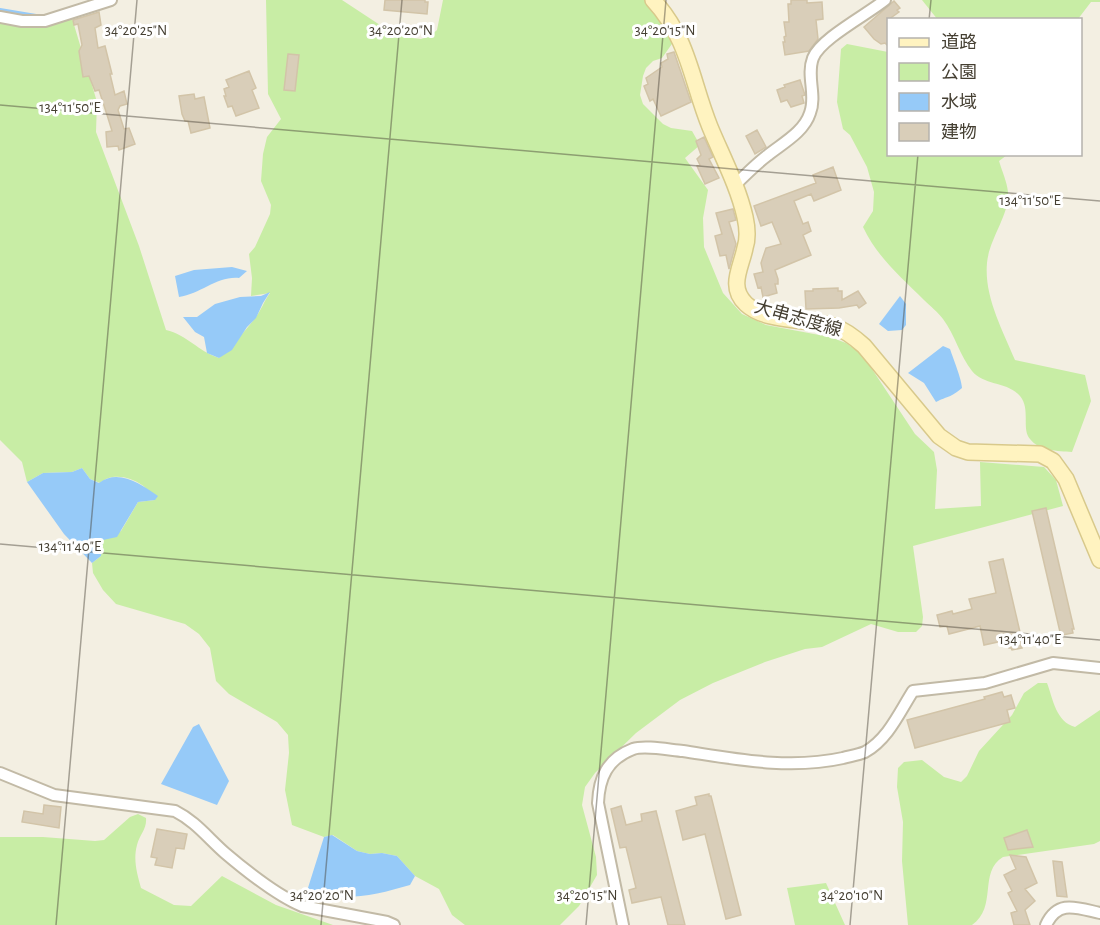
<svg xmlns="http://www.w3.org/2000/svg" width="1100" height="925" font-family="'Alegreya Sans','Noto Sans JP',sans-serif">
	<style>
		.green { fill: #c8eda5 }
		.water { fill: #96caf8 }
		.lines { fill: none; stroke-linecap: round; stroke-linejoin: round }
		.stream { stroke: #96caf8; stroke-width: 4 }
		.building { fill: #d9ceb9; stroke: #d2c4a8; stroke-width: 1.5 }
		.street-casing { stroke: #c2baa6; stroke-width: 14 }
		.secondary-casing { stroke: #d8c98b; stroke-width: 18 }
		.street { stroke: #fff; stroke-width: 10 }
		.secondary { stroke: #fff3c0; stroke-width: 15 }
		.ticks { fill: none; stroke: #453f32; stroke-width: 1.5; stroke-opacity: 0.45 }
		.labels { text-anchor: middle; dominant-baseline: central; stroke-width: 6; stroke-linejoin: round; paint-order: stroke }
		.street-label { font-size: 18px; fill: #453f32; stroke: #fff }
		.ticks-label { font-size: 15px; text-anchor: middle; fill: #453f32; stroke: #fff; stroke-width: 6; stroke-linejoin: round; paint-order: stroke }
	</style>
	<rect width="100%" height="100%" fill="#f3efe2"/>
	<path class="green" d="M266,0H342L380,25L404,37L421,39L430,36L437,30L443,0H650L674,41L662,58L653,61L646,68L643,76L640,95L643,104L663,124L671,128L692,131L700,145L685,158L708,190L703,218L704,247L723,293L742,314L766,325L830,337L846,343L862,354L915,434L934,452L937,470L935,509L981,506L980,462L1044,467L1056,480L1063,506L913,546L923,617L922,626L916,632H898L871,624L822,647L805,649L765,662L713,683L680,700L636,733L595,773L585,787L582,805L596,857L597,875L579,906L560,925H465L452,915L439,889L415,876L397,856L382,853L370,854L357,851L333,835L324,837L292,825L285,790L289,753L288,735L277,722L229,694L216,681L210,648L199,634L185,624L116,604L103,590L93,573L92,563L101,556L102,540L121,531L138,502L155,500C151,496 147,488 142,485C129,476 111,473 100,483L90,479L82,468L72,472L43,473L27,482L22,462L0,440V20L72,18L97,102L96,132L139,246L166,330C187,335 198,351 219,358C232,345 244,333 255,318C261,311 264,301 270,293L251,296L252,278L249,254L255,247L270,214L271,205L261,181L263,154L267,137L281,119L268,94Z
		M922,0H1100V2H1091L1078,19L938,20Z
		M847,44L888,52V154L1007,155L999,161C1002,171 1007,182 1008,192C1010,214 989,239 987,263C984,296 1002,329 1015,360L1085,375L1091,401L1072,452C1058,451 1039,451 1030,439C1021,429 1031,409 1020,396C1007,381 984,386 972,371C960,356 955,335 943,319C938,312 930,306 924,300C901,277 877,257 863,227L873,211L874,192L867,167L850,135L843,129L837,102L841,49Z
		M1038,683H1047C1053,699 1056,722 1075,727L1100,710V841L1094,844L1003,857C978,872 998,907 972,925H908L902,861L903,822L897,787L898,768L904,762L922,760L944,777L961,782L967,776L979,751L1012,715L1024,693Z
		M138,814L146,818C147,829 140,834 137,845C133,860 137,873 141,888L174,905L191,906L222,876L276,905L333,925H0V837H43L95,841L104,840L130,817Z
		M826,883L845,925H795L787,888Z"/>
	<path class="water" d="M232,267L247,271L239,278C217,276 201,294 179,297L175,276L194,270Z
		M270,292L263,303L256,318L247,327L232,350L219,358L207,353L204,337L195,332L183,317H197L215,304L240,297L261,296Z
		M900,296L906,304V325L902,330L888,331L879,324Z
		M943,346L950,349C953,358 962,380 962,388C950,398 948,396 936,402L924,383L908,373Z
		M82,468L90,479L99,483C118,468 141,484 158,496L155,500L138,502L117,537L103,540L101,556L92,563L64,534L27,482L43,473L72,472Z
		M199,724L229,781L217,805L161,784L193,727Z
		M332,835L357,851L370,854L382,853L397,856L415,876L410,885C376,895 342,903 307,891L324,837Z"/>
	<g class="lines">
		<path class="stream" d="M0,10L36,16"/>
	</g>
	<path class="building" d="M385,0H425V2H428L427,14L384,10Z
		M791,0H807V3L822,2L823,19L816,20L818,39L809,51L785,55L783,42H785L784,37L786,36L784,22H789L788,4H791Z
		M894,1L900,8L897,10L899,12L888,20V46L885,43L881,44L874,39L864,27Z
		M99,12L101,25L95,28L98,48L105,46L112,74H110L115,95L124,91L127,104L120,106L118,110L124,129L129,128L135,144L119,150L118,146L107,147L106,132L112,131L108,118L99,90L95,91L89,76L83,77L79,51L82,45L78,24L74,25L73,20Z
		M674,52L691,102L661,116L653,99L650,101L644,86L648,84L646,78L662,67L661,63L668,59L667,54Z
		M288,54L299,55L295,91L284,90Z
		M249,71L256,88L252,90L259,108L236,116L232,106L228,107L224,96H226L224,89L229,87L226,80Z
		M800,80L805,95L802,96L804,103L791,107L787,100L781,102L777,90L785,87L784,85Z
		M194,94L195,99L204,97L210,128L191,133L188,121H185L182,114L179,96Z
		M757,130L766,147L755,154L746,136Z
		M704,137L713,157L709,159L719,178L705,184L697,166L700,165L697,159L701,155L696,141Z
		M833,167L841,190L814,201L811,194L794,201L803,224L808,222L811,231L803,235L811,255L775,270L778,279V284H775L777,293L763,297L761,287L758,288L754,274L763,272L761,263L766,248L781,244L772,222L761,226L754,206L816,183L813,175Z
		M733,209L736,220L729,222L736,244L729,269L726,255L720,256L715,236L722,234L716,213Z
		M838,288V291H842V300L858,291L866,303L859,308L857,305L839,308L806,309L805,291H813V289Z
		M1046,508L1074,629H1072L1073,633L1063,635L1062,632H1060L1032,511Z
		M1003,559L1023,645L1021,646L1022,648L1012,650L1011,648H1009L1007,640L984,645L980,626L949,634L947,626L940,627L937,615L952,611L953,614L972,609L969,599L996,593L989,562Z
		M1002,692L1004,697L1011,695L1015,708L1007,710L1010,722L915,748L907,720L985,699L984,697Z
		M709,794V796H711L741,915L726,919L705,834L683,840L676,811L697,805L695,797Z
		M44,805L61,807L59,828L22,822L24,811L43,814Z
		M621,806L626,825L642,821L641,814L656,811L685,925H668L661,897L632,903L629,890L636,888L626,847L620,848L611,809Z
		M157,829L187,834L184,849L176,848L172,868L155,865L157,858L151,857Z
		M1027,830L1033,847L1008,850L1004,838Z
		M1010,855L1026,857L1037,883L1025,889L1035,901L1025,910L1030,925H1014L1011,913L1017,911L1008,893L1012,891L1004,875L1016,869Z
		M1053,861L1062,862L1067,897L1057,896Z"/>
	<g class="lines">
		<g class="street-casing">
			<path id="street" d="M0,17L22,21H45L111,0
				M734,186C745,175 756,164 768,155C783,143 804,132 810,113C817,95 806,76 813,58C820,39 868,14 885,0
				M0,773L54,795L175,811C195,821 208,838 225,853C245,870 278,896 302,906L387,922L394,925
				M623,925L598,803C599,778 607,759 633,749C645,745 670,750 683,751C736,759 789,770 843,758C850,756 858,755 865,752C888,739 899,713 913,691L985,683L1053,663L1100,668
				M1046,925C1058,899 1077,908 1100,913"/>
		</g>
		<g class="secondary-casing">
			<path id="secondary" d="M653,0C689,39 691,80 710,127C722,156 738,186 745,217C747,226 748,239 745,248C741,268 728,287 746,304C766,323 808,318 833,326C845,330 854,337 864,346L939,436L956,448L968,452L1040,454L1053,461L1066,479L1100,560"/>
		</g>
		<use href="#street" class="street"/>
		<use href="#secondary" class="secondary"/>
	</g>
	<path class="ticks" d="M929,20L931,0M0,105L1100,201M0,544L1100,640M56,925L137,0M321,925L402,0M586,925L666,0M850,925L918,154"/>
	<g class="labels">
		<g class="street-label">
			<text transform="translate(798 319) rotate(16)">大串志度線</text>
		</g>
	</g>
	<g class="ticks-label">
		<text x="136" y="35">34°20'25"N</text>
		<text x="401" y="35">34°20'20"N</text>
		<text x="665" y="35">34°20'15"N</text>
		<text x="70" y="112">134°11'50"E</text>
		<text x="1030" y="205">134°11'50"E</text>
		<text x="70" y="551">134°11'40"E</text>
		<text x="1030" y="644">134°11'40"E</text>
		<text x="322" y="900">34°20'20"N</text>
		<text x="587" y="900">34°20'15"N</text>
		<text x="852" y="900">34°20'10"N</text>
	</g>
	<rect x="887" y="18" width="195" height="138" fill="#ffffff" stroke="#b5b2ad" stroke-width="1.5"/>
	<rect x="899" y="38" width="30" height="9" fill="#fff3c0" stroke="#b5b2ad" stroke-width="1.5"/>
	<text x="941" y="48" font-size="18" fill="#453f32">道路</text>
	<rect x="899" y="63" width="30" height="18" fill="#c8eda5" stroke="#b5b2ad" stroke-width="1.5"/>
	<text x="941" y="78" font-size="18" fill="#453f32">公園</text>
	<rect x="899" y="93" width="30" height="18" fill="#96caf8" stroke="#b5b2ad" stroke-width="1.5"/>
	<text x="941" y="108" font-size="18" fill="#453f32">水域</text>
	<rect x="899" y="123" width="30" height="18" fill="#d9ceb9" stroke="#b5b2ad" stroke-width="1.5"/>
	<text x="941" y="138" font-size="18" fill="#453f32">建物</text>
</svg>
